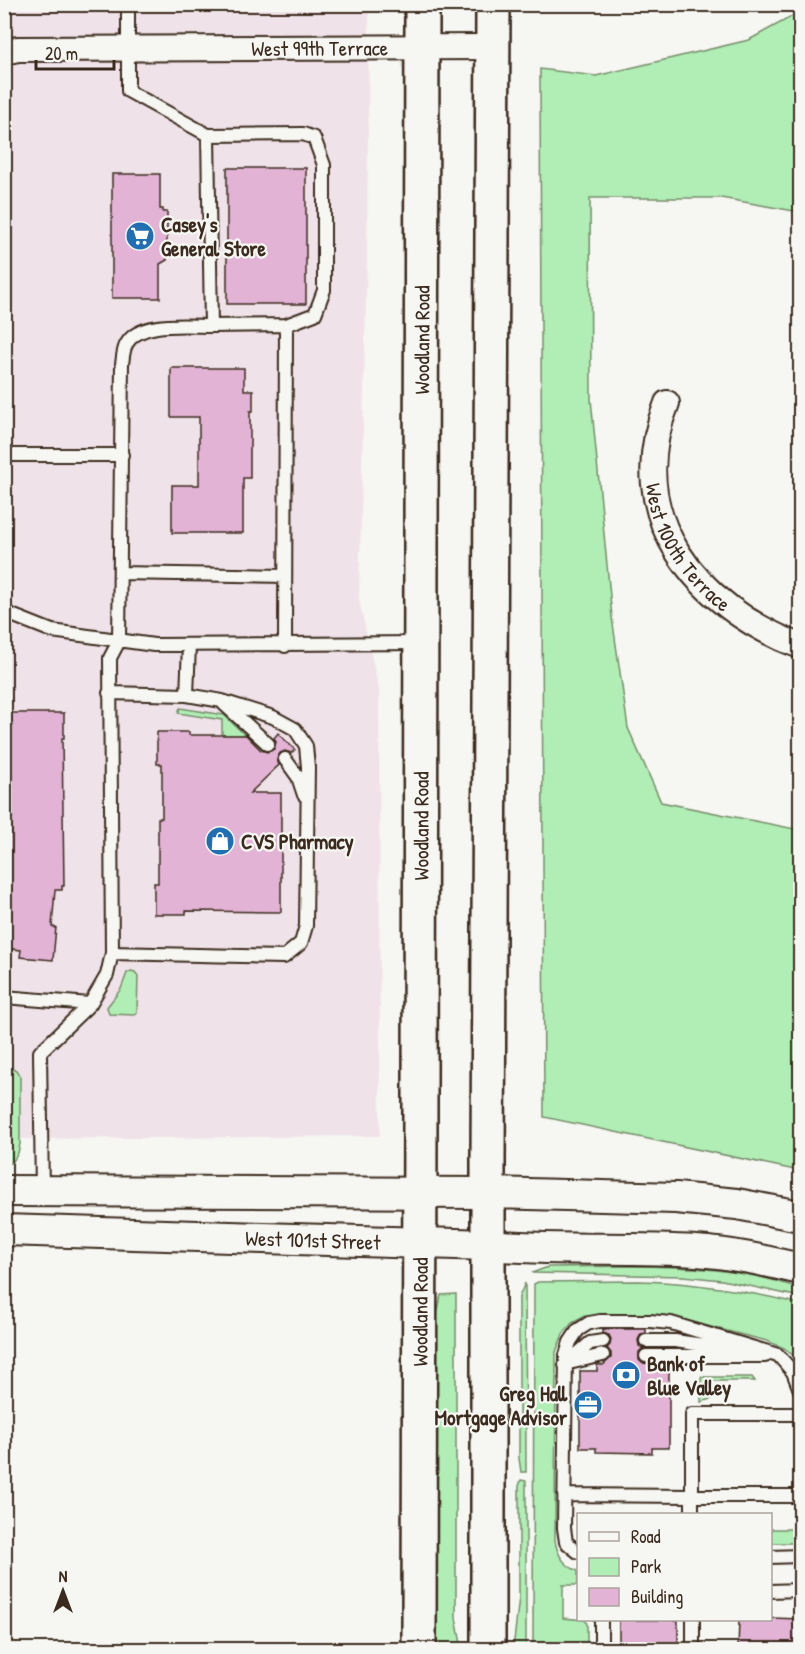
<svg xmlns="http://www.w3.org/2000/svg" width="805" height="1654" font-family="'Patrick Hand',sans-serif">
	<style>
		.built { fill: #f0e2e9 }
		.green { fill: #b0eeb5; stroke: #768c6a; stroke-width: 1.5 }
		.building { fill: #e2b3d4; stroke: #3b2a1e; stroke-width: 1.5 }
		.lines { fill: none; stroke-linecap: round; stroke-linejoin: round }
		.service-casing { stroke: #3b2a1e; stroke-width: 16 }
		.minor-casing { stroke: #3b2a1e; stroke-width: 28 }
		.tertiary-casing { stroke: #3b2a1e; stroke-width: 34 }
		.secondary-casing { stroke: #3b2a1e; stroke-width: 38 }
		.service { stroke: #f6f6f2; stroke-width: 12 }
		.minor { stroke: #f6f6f2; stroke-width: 24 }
		.tertiary { stroke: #f6f6f2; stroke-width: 30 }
		.secondary { stroke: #f6f6f2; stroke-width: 33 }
		.labels { text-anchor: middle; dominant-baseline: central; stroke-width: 4.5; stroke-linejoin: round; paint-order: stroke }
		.street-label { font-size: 21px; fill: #3b2a1e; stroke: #f6f6f2 }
		.poi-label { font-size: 21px; font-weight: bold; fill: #3b2a1e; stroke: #f6f6f2; text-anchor: start }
	</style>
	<rect width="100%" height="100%" fill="#f6f6f2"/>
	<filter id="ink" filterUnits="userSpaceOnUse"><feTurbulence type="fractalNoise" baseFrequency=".0167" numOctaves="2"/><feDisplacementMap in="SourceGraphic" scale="12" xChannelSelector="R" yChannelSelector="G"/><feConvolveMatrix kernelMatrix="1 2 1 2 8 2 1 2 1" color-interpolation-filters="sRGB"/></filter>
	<g filter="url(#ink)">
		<path class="built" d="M4,5H369L367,253L359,600L379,690L380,1136L5,1139Z"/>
		<path class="green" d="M800,12V212L721,198H590L591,399L612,617L628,728L661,802L800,830V1171L544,1117L540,69L596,76L749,40Z
			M180,708L224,715L245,735H222V720L178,713Z
			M131,971L135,972L138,976L137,1012L135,1015L109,1014L107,1007L121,989L127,973Z
			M4,1068L16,1070L20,1077V1144L18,1153L12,1163H5Z
			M641,1266C694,1267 751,1270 800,1289V1297L722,1280L683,1276L532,1273L548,1267Z
			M638,1281C694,1282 747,1291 800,1304V1361L784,1348L767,1341L668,1316H584L572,1323L563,1334L556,1352L555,1540C557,1555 565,1566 578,1571V1585H563V1618L585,1620L587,1624V1649H533L534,1284L538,1282Z
			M525,1283L526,1472H521L519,1458V1297Z
			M456,1294V1618L462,1649L434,1650L435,1325L441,1295Z
			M701,1377H752L755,1381H711V1399L701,1402Z
			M521,1480L526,1481V1649L513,1650L519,1597V1486Z
			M771,1529H800V1543H771Z"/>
		<path class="building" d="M227,168H306V304H227Z
			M112,174H160V209H163V212H167V260L160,264V298H112Z
			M171,368H244V390H253V411H250V478H243V533H172V485H199V417H171Z
			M4,713H64V738H62L64,886H62V890H55L52,927H56L53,960L20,957L21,950L4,948Z
			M157,732H189V735H246L261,750L267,752L274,749L276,742L274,738L278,733L295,750L291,753L285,751L280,753L277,759L279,765L250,793H281V912L186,911V914H154V883H158V818H162V764H157Z
			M603,1329H646V1333L641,1334L638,1340L639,1346L643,1348L639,1352V1360L642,1363L652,1364V1371H669V1448H652V1453L596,1452V1448H580V1371H597V1365H603L611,1358V1353L607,1348L610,1345L611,1339L609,1335L603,1333Z
			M771,1618L801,1619V1650H738L739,1620Z
			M619,1620H678V1650H619Z"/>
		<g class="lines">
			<g class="service-casing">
				<path id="service" d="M207,135L303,134L314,138L324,165V290L315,314L286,325
					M211,326L286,325L285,646
					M4,455H122
					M120,573L285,576
					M4,612L52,631L154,645L420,643
					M109,693L187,695L222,701L273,717L295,729L306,746L308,767L306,926L301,943L284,957L112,953
					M187,695L189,645
					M224,704L268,744
					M285,759L298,777L304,795
					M4,997L90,1004
					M42,1191L40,1052L90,1004L107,975L112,953L110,658L119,641L122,364C123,358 123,351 126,345C138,320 187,326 211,326L208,135L128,91V4
					M646,1341H675L739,1350
					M646,1356H765
					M569,1363L603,1355
					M565,1365L590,1343L603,1341
					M564,1495L692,1496V1414H800
					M692,1514V1496H800
					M578,1552L566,1542L564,1528L566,1355L570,1342L578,1330L589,1323L600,1321H650L671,1323L778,1355L793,1372L800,1390
					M770,1557L800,1556
					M770,1591L800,1590
					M601,1650V1620
					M693,1650V1620"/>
			</g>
			<g class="minor-casing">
				<g id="minor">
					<path id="s1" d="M4,52L18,49L493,47"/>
					<path id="s2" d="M667,403C621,516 697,607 800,646"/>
				</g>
			</g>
			<g class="tertiary-casing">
				<g id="tertiary">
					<path d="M4,1191L488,1193L676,1198L737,1204L800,1216"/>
					<path id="s3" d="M4,1230L488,1245C557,1251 627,1247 696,1251C731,1253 766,1261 800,1269"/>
				</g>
			</g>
			<g class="secondary-casing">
				<g id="secondary">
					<path id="s4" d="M419,1650L422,4"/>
					<path d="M488,1650V1165L493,4"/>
				</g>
			</g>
			<use href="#service" class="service"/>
			<use href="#minor" class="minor"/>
			<use href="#tertiary" class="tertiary"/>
			<use href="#secondary" class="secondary"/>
		</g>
	</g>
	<defs>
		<g id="supermarket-disc" transform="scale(1.5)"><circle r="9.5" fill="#1f6fb2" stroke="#f6f6f2"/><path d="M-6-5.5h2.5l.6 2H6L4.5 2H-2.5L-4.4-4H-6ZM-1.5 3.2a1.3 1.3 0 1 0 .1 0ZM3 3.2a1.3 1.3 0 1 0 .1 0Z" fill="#fff"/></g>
		<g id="shop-disc" transform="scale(1.5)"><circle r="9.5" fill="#1f6fb2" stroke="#f6f6f2"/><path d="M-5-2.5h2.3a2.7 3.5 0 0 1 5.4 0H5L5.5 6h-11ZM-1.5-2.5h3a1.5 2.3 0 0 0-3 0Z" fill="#fff"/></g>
		<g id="bank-disc" transform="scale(1.5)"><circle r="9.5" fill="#1f6fb2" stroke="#f6f6f2"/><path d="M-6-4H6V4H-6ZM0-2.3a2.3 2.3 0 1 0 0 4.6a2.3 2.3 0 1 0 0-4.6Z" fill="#fff"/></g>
		<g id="office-disc" transform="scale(1.5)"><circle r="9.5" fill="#1f6fb2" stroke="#f6f6f2"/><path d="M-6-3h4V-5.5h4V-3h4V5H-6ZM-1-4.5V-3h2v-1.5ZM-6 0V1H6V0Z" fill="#fff"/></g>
	</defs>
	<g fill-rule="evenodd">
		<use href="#supermarket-disc" x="140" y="236"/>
		<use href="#shop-disc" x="220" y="841"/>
		<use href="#bank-disc" x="626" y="1375"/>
		<use href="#office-disc" x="588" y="1405"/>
	</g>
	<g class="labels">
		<g class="street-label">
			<text stroke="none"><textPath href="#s1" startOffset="316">West 99th Terrace</textPath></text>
			<text stroke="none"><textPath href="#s4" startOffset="1310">Woodland Road</textPath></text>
			<text stroke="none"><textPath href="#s2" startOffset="156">West 100th Terrace</textPath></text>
			<text stroke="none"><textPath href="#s4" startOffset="824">Woodland Road</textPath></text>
			<text stroke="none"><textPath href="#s3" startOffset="309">West 101st Street</textPath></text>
			<text stroke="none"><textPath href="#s4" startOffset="338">Woodland Road</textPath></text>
		</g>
		<g class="poi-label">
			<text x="161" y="224">Casey's<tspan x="161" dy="24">General Store</tspan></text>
			<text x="241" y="841">CVS Pharmacy</text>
			<text x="647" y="1363">Bank of<tspan x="647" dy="24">Blue Valley</tspan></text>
			<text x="567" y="1393" text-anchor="end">Greg Hall<tspan x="567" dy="24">Mortgage Advisor</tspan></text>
		</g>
	</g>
	<rect width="805" height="1654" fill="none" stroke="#f6f6f2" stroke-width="24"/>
	<rect x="12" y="12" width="781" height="1630" fill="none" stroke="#3b2a1e" stroke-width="2" filter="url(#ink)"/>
	<rect x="577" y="1513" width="195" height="108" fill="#f6f6f2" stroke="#aba49d" stroke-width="1.5"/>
	<rect x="589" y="1532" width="30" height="9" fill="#f6f6f2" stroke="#aba49d" stroke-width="1.5"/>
	<text x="631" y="1543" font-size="18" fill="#3b2a1e">Road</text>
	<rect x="589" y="1558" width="30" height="18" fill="#b0eeb5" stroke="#aba49d" stroke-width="1.5"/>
	<text x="631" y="1573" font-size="18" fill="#3b2a1e">Park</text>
	<rect x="589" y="1588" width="30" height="18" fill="#e2b3d4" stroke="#aba49d" stroke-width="1.5"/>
	<text x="631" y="1603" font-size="18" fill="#3b2a1e">Building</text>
	<g transform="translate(63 1591)" stroke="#f6f6f2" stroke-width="4.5" paint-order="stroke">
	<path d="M0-4.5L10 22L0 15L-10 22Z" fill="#3b2a1e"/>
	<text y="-9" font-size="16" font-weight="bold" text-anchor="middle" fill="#3b2a1e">N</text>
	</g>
	<path d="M36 60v9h78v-9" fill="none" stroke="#3b2a1e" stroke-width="3"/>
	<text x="45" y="60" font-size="18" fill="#3b2a1e" stroke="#f6f6f2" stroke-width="4.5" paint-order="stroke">20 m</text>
</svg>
